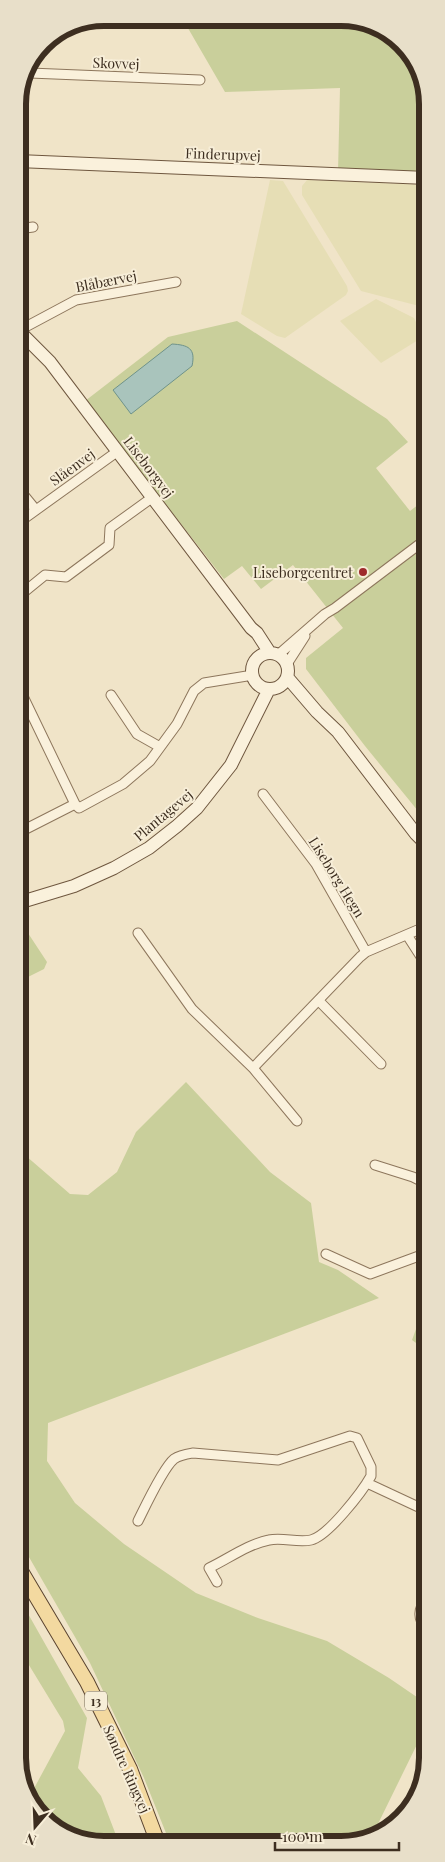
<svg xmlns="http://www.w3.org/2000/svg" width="445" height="1862" font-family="'Playfair Display',serif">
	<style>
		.farmland { fill: #e6deb5 }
		.green { fill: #c9cf9b }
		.water { fill: #a9c4bc; stroke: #6f938a }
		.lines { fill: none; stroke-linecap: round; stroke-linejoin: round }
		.street-casing { stroke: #8d765c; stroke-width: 11 }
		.secondary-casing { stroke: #6f573f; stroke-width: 14 }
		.primary-casing { stroke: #5b4430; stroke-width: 16 }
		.street { stroke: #faf1dc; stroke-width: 9 }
		.secondary { stroke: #faf1dc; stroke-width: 12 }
		.primary { stroke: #f3d9a0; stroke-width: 14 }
		.poi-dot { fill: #9e2a2b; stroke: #f7eed8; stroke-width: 2 }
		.labels { text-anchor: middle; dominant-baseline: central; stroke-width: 4; stroke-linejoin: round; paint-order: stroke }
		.shield { fill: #f7eed8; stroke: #756857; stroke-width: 1 }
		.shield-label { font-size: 12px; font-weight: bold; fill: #3d2e20 }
		.street-label { font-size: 14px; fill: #3d2e20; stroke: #f7eed8 }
		.poi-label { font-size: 14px; fill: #3d2e20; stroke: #f7eed8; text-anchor: end }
		.rim { fill: none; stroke: #3d2e20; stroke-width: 6 }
	</style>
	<rect width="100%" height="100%" fill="#f0e4c8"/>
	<path class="farmland" d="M270,180L283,181L347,286L348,291L346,295L285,338L277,336L241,314Z
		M307,180L427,185V308L361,291L302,195V186Z
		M376,299L414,318L423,337L381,363L340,321Z"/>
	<path class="green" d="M363,20L406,47L427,93V176L338,172L340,88L225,92L185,23Z
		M237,321L387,419L408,442L376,468L410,511L427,498V822L365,746L306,669V658L343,628L293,565L261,589L242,566L224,579L85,401L168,337Z
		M24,927L47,962L44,969L18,982V929Z
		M186,1082L270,1172L311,1203L319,1262L338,1270L379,1298L48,1423L47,1461L75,1503L124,1544L196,1593L258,1618L327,1641L389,1678L427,1704V1724L374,1832L352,1844L170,1843L144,1778L90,1663L18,1538V1149L70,1194L88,1195L117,1172L136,1132Z
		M419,1321L427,1322V1351L412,1340Z
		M18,1596L87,1718L78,1768L101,1796L119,1843H87L47,1821L49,1812L36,1806L31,1794L65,1731L63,1721L18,1647Z"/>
	<path class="water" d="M172,344C188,345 196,348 192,366L131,414L113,390Z"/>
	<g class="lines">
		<g class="street-casing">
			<path id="street" d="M30,73L200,80
				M18,229L33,227
				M18,331L76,300L176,282
				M18,488L36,510
				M18,523L118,451
				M18,597L45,575L66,577L109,545L110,528L153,497
				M278,655L325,614L335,608L421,543
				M287,664L305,636
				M18,668L21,672L19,688L75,804L79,808L123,784L150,761L177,724L194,691L204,683L253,675
				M111,695L137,734L160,747
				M263,794L316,864L366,952
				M18,833L75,804
				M138,933L192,1009L253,1068L297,1121
				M407,935L427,966
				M319,1001L381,1064
				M253,1068L360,957L366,952L427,926
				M375,1165L413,1177L427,1184
				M326,1254L370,1274L427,1253
				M367,1483L427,1511
				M138,1521C145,1507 163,1468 174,1459C180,1455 187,1454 193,1453L278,1460L350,1436L357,1438L371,1467V1476C362,1492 328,1536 311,1540C297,1543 283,1537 269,1540C248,1544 228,1559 209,1568L217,1582
				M427,1599C418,1608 417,1620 427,1628"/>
		</g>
		<g class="secondary-casing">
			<path id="secondary" d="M18,161L427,178
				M18,330L50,362L251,628L257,633L270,653
				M252 671a18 18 0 1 1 36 0a18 18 0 1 1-36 0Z
				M287,677L317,712L338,732L416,834L427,845
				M18,903L74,886L114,868L149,848L177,826L197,808L231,765L269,689"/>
		</g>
		<g class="primary-casing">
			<path id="primary" d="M18,1566L87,1682L130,1769L158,1843"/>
		</g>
		<use href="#street" class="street"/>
		<use href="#secondary" class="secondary"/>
		<use href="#primary" class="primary"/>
	</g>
	<circle class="poi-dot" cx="363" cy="572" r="5"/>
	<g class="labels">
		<rect class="shield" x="85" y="1691.5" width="22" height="19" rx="4"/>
		<g class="shield-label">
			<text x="96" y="1701">13</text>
		</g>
		<g class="street-label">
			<text transform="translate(116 63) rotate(2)">Skovvej</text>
			<text transform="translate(223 154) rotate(2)">Finderupvej</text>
			<text transform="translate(106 281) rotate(-11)">Blåbærvej</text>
			<text transform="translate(72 467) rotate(-36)">Slåenvej</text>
			<text transform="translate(149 467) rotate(53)">Liseborgvej</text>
			<text transform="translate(163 815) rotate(-40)">Plantagevej</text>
			<text transform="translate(337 877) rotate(58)">Liseborg Hegn</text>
			<text transform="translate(127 1769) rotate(66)">Søndre Ringvej</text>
		</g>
		<g class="poi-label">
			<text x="353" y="572">Liseborgcentret</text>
		</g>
	</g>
	<path d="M0 0H445V1862H0ZM104 26H341A78 78 0 0 1 419 104V1758A78 78 0 0 1 341 1836H104A78 78 0 0 1 26 1758V104A78 78 0 0 1 104 26Z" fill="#e8dfc9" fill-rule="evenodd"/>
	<path class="rim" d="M104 26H341A78 78 0 0 1 419 104V1758A78 78 0 0 1 341 1836H104A78 78 0 0 1 26 1758V104A78 78 0 0 1 104 26Z"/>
	<g transform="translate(35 1827) rotate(199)" stroke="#f7eed8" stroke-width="4" paint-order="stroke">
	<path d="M0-4L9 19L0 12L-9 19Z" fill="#3d2e20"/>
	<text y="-8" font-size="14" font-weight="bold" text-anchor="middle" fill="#3d2e20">N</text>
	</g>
	<path d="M275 1842v8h124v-8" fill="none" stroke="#3d2e20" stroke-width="2.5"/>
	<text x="282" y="1842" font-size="15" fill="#3d2e20" stroke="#f7eed8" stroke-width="4" paint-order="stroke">100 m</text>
</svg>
